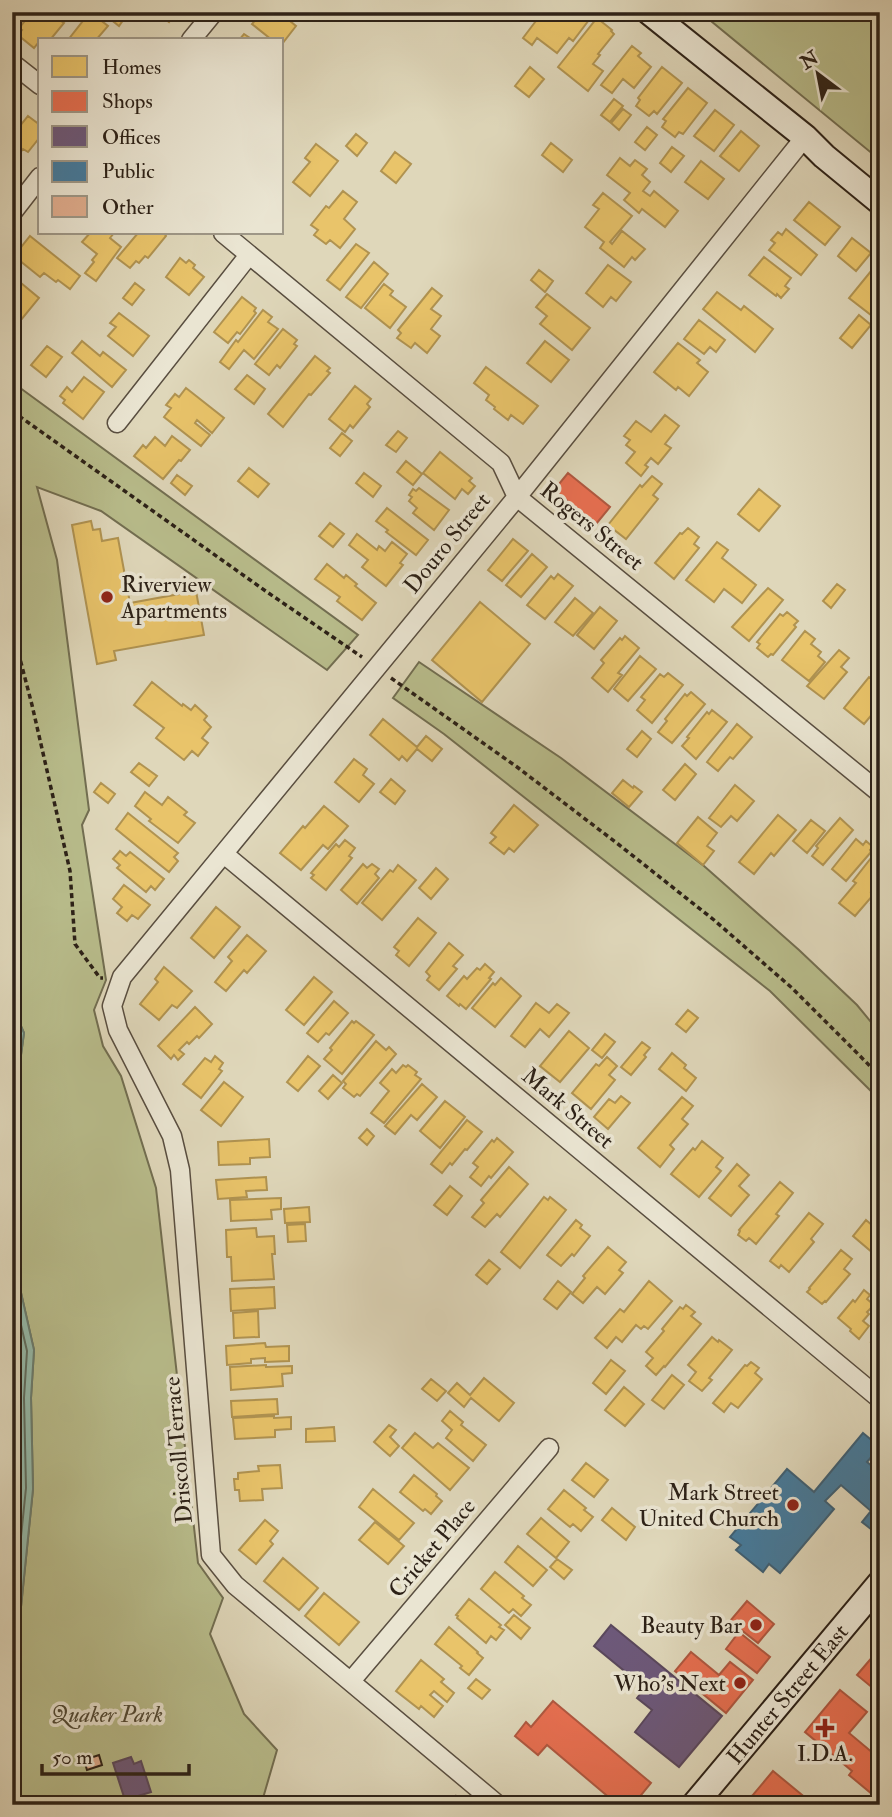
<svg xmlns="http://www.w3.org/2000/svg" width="892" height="1817" font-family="'IM FELL Double Pica',serif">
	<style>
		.green { fill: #b8bc8b; stroke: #726e51; stroke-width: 2 }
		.water { fill: #95baaa; stroke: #6b7d6f; stroke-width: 2 }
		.homes { fill: #e9c46a; stroke: #b09351; stroke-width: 2 }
		.shops { fill: #e76f51; stroke: #af5840; stroke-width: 2 }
		.offices { fill: #6d597a; stroke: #5a485c; stroke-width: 2 }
		.public { fill: #457b9d; stroke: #3e6075; stroke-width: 2 }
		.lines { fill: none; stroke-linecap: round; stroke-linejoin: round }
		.shore { stroke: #606e60; stroke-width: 2 }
		.building { fill: #e0ad8e; stroke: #2c2117; stroke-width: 2 }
		.minor-casing { stroke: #594e40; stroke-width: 21 }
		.secondary-casing { stroke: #2c2117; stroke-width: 28 }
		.path { stroke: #2c2117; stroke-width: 3.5; stroke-dasharray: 5 3.5; stroke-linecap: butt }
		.minor { stroke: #eae5d2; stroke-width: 18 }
		.secondary { stroke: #eae5d2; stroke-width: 24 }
		.poi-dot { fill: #8f2418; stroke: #eae5d2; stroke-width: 2.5 }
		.labels { text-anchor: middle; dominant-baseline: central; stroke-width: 7; stroke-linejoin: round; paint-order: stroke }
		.street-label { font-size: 23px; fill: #2c2117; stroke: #eae5d2 }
		.poi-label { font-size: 23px; fill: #2c2117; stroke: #eae5d2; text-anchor: end }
		.park-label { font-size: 23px; font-style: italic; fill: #4f4834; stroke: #eae5d2 }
	</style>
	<rect width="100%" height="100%" fill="#dfd7ba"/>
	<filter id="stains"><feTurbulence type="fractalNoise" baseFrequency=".00286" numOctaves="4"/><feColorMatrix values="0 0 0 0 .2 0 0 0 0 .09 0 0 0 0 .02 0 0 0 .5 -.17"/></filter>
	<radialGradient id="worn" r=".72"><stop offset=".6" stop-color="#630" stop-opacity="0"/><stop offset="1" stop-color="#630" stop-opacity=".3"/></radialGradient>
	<path class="green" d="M700,12H880V160Z
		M12,382L358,635L327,670L101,511L37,487L57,560L89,810L82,825L106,980L94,1010L103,1046L121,1076L156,1188L198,1563L223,1598L210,1634L244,1714L277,1750L261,1805H15L16,1656L33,1489L31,1398L34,1350L12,1253V1121L24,1033L12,1006Z
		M419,662L561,758L704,866L799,950L857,1005L880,1033V1100L770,991L444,734L393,698Z"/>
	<path class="water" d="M12,1006L24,1033L12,1121Z
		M12,1253L34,1350L31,1398L33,1489L16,1656L15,1805H12Z"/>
	<path class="homes" d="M12,12H21L13,23L12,22Z
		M32,12H59L55,17L64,23L50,40H40V45L38,43L34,48L18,35L22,30L19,28Z
		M90,12L108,26L96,40L94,39L93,40H68Z
		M114,12H127L128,13L119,26L109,18Z
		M156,12H176L169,22Z
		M262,12H279L296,26L282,44V40H272L252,24Z
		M547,12H587L592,16L573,41L569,38L557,53L537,38L532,45L523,38L542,13L545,16Z
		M597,18L612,30L611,31L614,34L598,54L600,55L593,64L603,71L588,91L558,67Z
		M244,34L253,40H239Z
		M632,46L641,53L638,56L651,67L634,88L623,79L612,93L601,85Z
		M530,67L544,79L529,97L515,86Z
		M662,67L682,83L657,114L654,111L649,116L636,106L640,100L638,98Z
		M688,88L707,103L683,134L679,132L675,137L662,127L666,121L663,119Z
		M614,99L623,106L610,122L601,115Z
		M623,109L631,115L619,130L611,123Z
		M715,110L734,125L714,151L694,136Z
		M28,116L40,125V137L28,152L23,149L12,163V136Z
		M647,127L657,135L645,150L635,142Z
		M741,131L759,146L739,171L720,156Z
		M356,134L367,143L357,156L346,146Z
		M551,143L572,160L563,172L542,155Z
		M316,144L338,161L310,196L293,182L310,162L305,158Z
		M672,147L684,156L671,172L660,163Z
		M395,152L411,164L396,183L381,171Z
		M620,158L630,166L635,160L647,169L642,175L650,182L643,191L650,196L654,191L678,211L665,227L642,209L639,213L624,200L630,193L607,175Z
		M701,161L724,179L708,199L685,182Z
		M343,191L357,202L344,219L355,229L340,248L330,240L326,244L314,235L318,230L311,225L326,206L329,208Z
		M603,193L632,216L610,242L612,244L622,231L645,249L635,260L632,257L624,267L600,248L604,242L585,227L599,209L593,205Z
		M809,202L840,227L825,245L794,220Z
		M786,229L817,255L801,275L769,250L775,243L771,240L778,232L782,235Z
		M90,233H114L110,238L121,247L96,281L85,273L94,262L92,260L97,254L82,242Z
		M138,233H164L166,236L148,258L145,256L139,263L136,261L130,268L117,258Z
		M30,236L80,276L70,289L58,280L56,282L44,273L40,277L14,256Z
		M852,238L871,253L856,271L838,256Z
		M356,244L369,253L340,290L327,280Z
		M764,257L791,278L785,286L789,289L781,298L777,294L776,296L749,275Z
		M180,258L186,263L189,260L195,265L193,268L204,277L189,295L166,277Z
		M374,262L388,274L361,308L346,297Z
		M608,265L631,282L616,301L611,297L603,307L586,293Z
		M876,265L880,268V304L871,315L849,298Z
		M539,270L553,281L545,292L531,280Z
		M15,278L39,298L12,331V282Z
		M135,283L144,290L132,305L123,298Z
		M384,284L393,291L390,295L406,307L390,328L365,308Z
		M432,288L442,296L431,309L441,316L431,329L440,336L427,353L415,343L411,348L397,338L401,333L398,330Z
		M717,292L741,310L744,306L773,329L755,352L703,309Z
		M547,294L590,328L572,350L540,324L547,316L536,307Z
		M242,297L256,308L254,311L256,313L240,334L237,332L228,343L214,332Z
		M263,310L272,317L268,322L278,329L254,359L244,350L229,369L220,362L236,340L238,342Z
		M119,313L149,336L133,356L108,336L116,327L110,323Z
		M859,315L871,325L852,348L840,338Z
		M699,320L725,340L716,352L710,347L704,354L684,339Z
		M283,329L297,340L294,344L297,346L280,368L277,365L269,375L255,364Z
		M82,341L100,356L103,352L126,370L112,387L72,353Z
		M545,341L569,360L551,382L527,363Z
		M678,343L700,360L697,363L708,372L689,396L678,387L676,390L654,372Z
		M47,346L62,357L46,377L31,365Z
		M315,356L330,368L327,371L330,373L311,395L309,394L283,427L268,414Z
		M486,367L538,406L523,424L511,415L508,420L494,409L495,407L486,400L489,395L474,383Z
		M247,375L265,389L254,404L235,389Z
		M84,377L104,392L83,419L63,403L65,400L60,396L67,387L72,392Z
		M355,386L371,399L367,404L370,407L353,428L350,425L345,432L329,419Z
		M186,388L224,418L212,433L197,420L195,423L210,435L201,446L164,417L171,408L166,405L175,394L179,397Z
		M665,415L679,426L665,444L671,448L658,464L651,458L645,465L648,467L641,476L626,463L635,452L626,445L630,440L624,436L636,421L651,432Z
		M398,431L407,438L396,452L386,445Z
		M342,433L352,441L340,456L330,448Z
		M172,436L190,450L181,461L179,460L163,479L134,456L143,445L146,448L155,437L165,446Z
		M440,452L472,478L469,481L475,486L468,494L462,489L455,499L423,473Z
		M406,461L422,474L413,485L397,472Z
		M249,468L269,484L258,497L238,481Z
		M364,473L381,486L373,497L356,483Z
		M177,475L192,486L185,495L171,483Z
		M652,476L662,484L653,495L658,499L626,539L608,525L640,485L642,487Z
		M419,488L449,510L434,530L413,513L417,508L409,501L412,497L409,495L413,489L416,491Z
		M759,489L780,506L759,531L738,514Z
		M387,508L428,540L416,555L386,532L388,530L376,521Z
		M91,521L93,530L100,529L102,541L118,538L130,603L196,591L204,635L114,651L116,660L97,664L72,525Z
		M330,523L344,534L333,547L319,536Z
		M688,528L699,537L694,544L699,548L674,579L655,563L680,533L682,534Z
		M357,534L377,550L379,546L385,551L392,542L407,554L400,563L403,565L386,586L362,567L368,560L349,545Z
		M513,539L528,551L502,581L488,570Z
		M717,542L728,550L722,558L756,585L742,603L724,589L714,602L686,580Z
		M532,554L547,567L521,597L506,585Z
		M327,564L344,578L346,575L357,584L355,586L376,603L362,620L337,601L340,597L315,579Z
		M558,574L573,586L545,619L527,605L551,576L554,579Z
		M837,584L845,590L831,608L823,601Z
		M768,588L783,600L749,641L732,627Z
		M575,598L593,613L573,636L555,622Z
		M480,602L530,644L482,702L432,660Z
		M600,607L617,621L594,649L577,635Z
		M787,612L798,621L794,625L796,627L773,655L771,654L768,657L757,648L760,644L757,642L780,614L783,616Z
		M805,631L815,639L811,644L821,652L818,656L825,662L809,681L782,660Z
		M625,636L639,648L618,673L622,675L608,692L592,678L604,663L601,660L620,638L622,640Z
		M839,650L849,658L841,667L847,672L824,699L807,686Z
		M640,656L656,669L628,701L614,689Z
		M668,673L683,685L652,723L637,710L645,700L641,697L660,674L664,677Z
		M869,677L880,685V705L864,724L844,708Z
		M152,682L182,706L183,704L191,710L195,705L207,716L204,720L211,727L202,738L208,743L198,756L192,751L184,760L156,738L164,728L134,705Z
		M691,692L705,704L672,743L658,732L667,721L665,719L685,694L687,696Z
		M712,710L727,722L696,759L682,746L689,738L687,737L707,712L709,714Z
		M383,719L417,747L426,736L442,749L432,761L417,749L407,761L402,756L399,760L370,735Z
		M737,724L752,737L733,759L730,757L718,771L707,762Z
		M642,731L651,739L637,757L627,749Z
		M354,759L367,769L363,775L374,784L359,802L335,782Z
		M139,763L157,776L149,786L131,772Z
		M685,764L696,774L675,800L663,790Z
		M391,779L405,791L395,804L380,792Z
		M623,780L633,788L634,786L642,792L629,807L612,793Z
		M101,783L115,794L108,803L94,792Z
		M735,785L754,801L737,821L731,816L721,827L709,818Z
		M145,792L162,805L168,797L187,812L184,815L195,823L178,843L149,821L151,819L135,806Z
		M514,805L538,825L514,852L509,848L504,854L490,843L496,837L491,833Z
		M324,806L348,826L328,849L323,845L301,870L280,853L303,826L305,828Z
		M128,813L178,853L174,857L178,861L169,872L116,829Z
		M778,815L796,830L774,856L771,853L754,874L739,862Z
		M698,817L717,833L707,846L714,851L703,865L677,843Z
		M840,818L853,830L823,865L812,856L818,848L816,846Z
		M811,820L825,831L807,853L793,841Z
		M856,839L863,845L866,841L873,847L870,850L871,852L846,881L832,869Z
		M345,840L355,848L349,856L352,858L326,890L311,878L314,875L311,873L336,844L339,847Z
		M120,851L126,856L130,852L164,879L155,890L151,886L146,892L117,868L120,865L113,859Z
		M880,852V882L871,892L874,894L855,916L839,903L856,883L853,881L875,853L877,855Z
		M363,864L367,868L372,864L379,869L375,874L379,878L357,904L341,890Z
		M398,865L416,880L382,920L362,903L390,870L393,872Z
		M436,868L448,879L431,899L419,888Z
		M124,885L150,905L138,919L132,915L127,921L117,913L122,907L113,899Z
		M880,889V910L871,903L875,898L873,897Z
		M216,907L240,927L214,958L191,938Z
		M418,918L436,933L409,966L396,955L399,951L394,947Z
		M247,935L266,951L247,973L244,970L226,991L215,982L232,961L228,957Z
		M449,943L463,955L453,966L457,969L439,990L427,980L430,976L426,972Z
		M485,964L494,972L489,978L491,979L466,1009L460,1004L459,1006L447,996L464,976L467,979L477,968L480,970Z
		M164,967L192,991L177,1008L172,1005L159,1020L140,1004L158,982L155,979Z
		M314,977L332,992L304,1025L286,1010Z
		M501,978L521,996L495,1027L472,1008L493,983L495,985Z
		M334,1001L348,1013L329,1035L326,1033L318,1042L307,1033Z
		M536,1003L549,1013L557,1004L569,1013L549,1037L540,1029L525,1047L511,1036Z
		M195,1007L212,1024L199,1038L197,1036L189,1044L187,1042L179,1050L184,1054L178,1060L174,1055L171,1059L158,1046Z
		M688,1010L698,1018L686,1032L676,1024Z
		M352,1021L354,1023L356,1021L374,1035L342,1074L324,1059L332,1050L330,1048Z
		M569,1031L589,1048L560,1082L540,1066Z
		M605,1034L615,1042L602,1058L592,1050Z
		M376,1041L386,1050L389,1047L396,1054L360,1096L357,1094L354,1097L343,1088L346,1084L343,1081Z
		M642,1042L650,1048L644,1055L646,1057L631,1075L621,1067Z
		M672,1053L686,1065L684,1068L696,1078L686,1091L659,1069Z
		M215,1056L223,1063L219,1069L222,1071L201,1098L183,1084L205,1058L211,1062Z
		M308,1056L320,1066L298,1091L287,1082Z
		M607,1057L617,1066L609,1075L615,1080L591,1109L572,1093L596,1064L599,1066Z
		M403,1065L406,1067L408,1065L417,1072L415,1075L421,1079L384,1123L371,1113L389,1091L380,1083L392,1069L396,1073Z
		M333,1075L342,1083L328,1099L319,1091Z
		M224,1082L243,1097L221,1126L201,1110Z
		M422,1084L437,1097L417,1120L411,1115L395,1134L385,1126Z
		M621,1096L630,1103L608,1129L594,1117L609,1099L615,1103Z
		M682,1097L693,1106L682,1119L688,1124L670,1145L674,1149L660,1167L638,1148Z
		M445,1101L465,1117L440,1148L420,1131Z
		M467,1120L482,1132L467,1150L465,1149L452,1165L450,1163L442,1173L431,1164Z
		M367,1129L374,1136L367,1145L359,1138Z
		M497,1138L513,1152L491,1178L489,1176L481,1186L470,1177L478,1167L473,1163L492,1140L494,1142Z
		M269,1139L270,1157L250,1158V1164L219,1165L218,1142Z
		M702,1141L723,1158L716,1167L721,1171L699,1197L671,1174L693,1148L695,1150Z
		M737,1164L749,1175L739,1186L749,1195L731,1216L709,1198Z
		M509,1167L528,1184L500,1217L497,1214L485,1227L472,1217L484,1203L481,1200Z
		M266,1177L267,1190L246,1191L247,1197L218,1199L216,1180Z
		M780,1182L793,1193L776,1214L779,1216L756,1244L749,1238L746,1241L738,1235L740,1231L739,1230Z
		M450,1186L462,1196L447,1215L434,1205Z
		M544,1197L548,1200L550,1197L566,1210L520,1268L501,1252Z
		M281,1198V1209L271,1210L272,1219L231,1221L230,1200Z
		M309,1207L310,1222L285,1223L284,1209Z
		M809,1213L823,1224L811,1239L814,1242L789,1272L781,1265L779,1268L770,1261L772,1258Z
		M576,1220L582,1225L580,1228L590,1236L574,1256L572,1254L561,1266L547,1255Z
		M866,1220L880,1232V1259L853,1236Z
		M305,1224L306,1241L288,1242L287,1225Z
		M256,1228L257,1237L274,1236L275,1254H272L274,1279L232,1281L231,1257H227L226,1230Z
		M608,1247L626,1262L619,1270L623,1273L605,1294L597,1287L583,1303L572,1294L585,1278L583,1276Z
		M841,1250L852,1259L844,1269L850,1274L826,1302L825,1301L822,1304L807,1292L810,1289L809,1288Z
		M489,1260L500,1269L487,1284L476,1275Z
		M558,1281L571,1292L557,1309L544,1299Z
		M649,1281L672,1301L648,1329L644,1326L641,1329L636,1325L622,1342L616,1337L607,1348L595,1338L620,1309L624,1312Z
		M274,1287L275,1308L231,1311L230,1289Z
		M864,1290L870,1295L867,1299L874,1305L867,1312L869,1314L863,1321L869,1326L859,1339L850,1331L851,1329L838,1318L853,1300L855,1302Z
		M686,1305L695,1312L691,1316L701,1324L665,1367L664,1366L656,1375L646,1366L653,1358L646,1352L664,1331L662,1329L680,1307L683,1309Z
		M258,1311L259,1337L234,1338L233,1313Z
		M880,1332V1348L871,1342Z
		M712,1337L718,1342L719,1340L732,1350L709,1378L712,1380L702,1391L689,1381L696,1372L688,1365Z
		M265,1343L266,1347L289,1346V1361L265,1362V1358L251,1359V1363L227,1365L226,1346Z
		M611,1360L625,1371L606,1394L593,1383Z
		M751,1362L759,1368L755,1373L762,1379L738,1408L731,1403L724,1412L713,1403L745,1365L747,1366Z
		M266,1365V1367L292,1366V1373L282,1374L283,1386L231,1390L230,1367Z
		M672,1375L684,1385L664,1409L652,1400Z
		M484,1378L514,1403L499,1421L471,1398L464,1407L448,1393L457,1383L470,1395Z
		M431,1379L446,1391L437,1401L422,1389Z
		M624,1387L644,1404L625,1426L605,1410Z
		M277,1399L278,1414L232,1417L231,1401Z
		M450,1411L463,1422L461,1425L486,1445L473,1461L446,1438L452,1430L442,1421Z
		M274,1416V1418L291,1417V1429L275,1430V1437L235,1439L233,1418Z
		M389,1425L396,1430L390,1437L399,1446L390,1456L374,1442Z
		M334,1427L335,1441L306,1442V1429Z
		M415,1433L433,1448L438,1443L469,1468L450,1490L402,1448Z
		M586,1463L608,1480L594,1497L572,1480Z
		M280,1465L282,1488L262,1489L263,1500L240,1501L239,1490H235L234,1479H238V1473L259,1471L258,1466Z
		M414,1475L437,1494L436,1496L442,1501L431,1514L425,1509L423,1511L400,1492Z
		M373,1489L414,1523L399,1540L359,1507Z
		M564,1490L586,1508L584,1510L593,1517L581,1531L573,1524L570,1527L548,1509Z
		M612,1508L635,1527L626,1540L602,1520Z
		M541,1518L569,1542L556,1558L527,1534Z
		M265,1520L278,1531L270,1541L273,1544L256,1564L239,1550Z
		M375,1522L404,1546L388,1564L359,1540Z
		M518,1546L547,1570L533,1586L505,1562Z
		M283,1558L318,1588L299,1610L264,1581Z
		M557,1559L572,1570L564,1579L550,1567Z
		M495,1572L524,1596L522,1598L531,1605L521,1616L513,1609L509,1613L481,1589Z
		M324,1593L359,1622L339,1645L305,1616Z
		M469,1599L501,1625L499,1627L504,1630L496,1640L491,1636L486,1643L457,1618L458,1616L456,1615Z
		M514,1615L530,1628L521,1639L505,1625Z
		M449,1627L478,1652L477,1653L483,1658L469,1675L460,1668L462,1666L435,1644Z
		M421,1660L444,1679L441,1682L454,1693L447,1702L434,1691L430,1695L443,1706L434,1717L421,1706L419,1709L396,1691Z
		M476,1679L490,1690L482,1699L468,1688Z"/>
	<path class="shops" d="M568,473L610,507L596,524L554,490Z
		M747,1601L774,1624L758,1643L730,1621Z
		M739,1632L770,1657L757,1673L726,1649Z
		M880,1648V1694L857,1675Z
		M691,1652L719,1675L730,1662L753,1680L726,1713L675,1671Z
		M840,1690L867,1712L849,1733L880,1759V1785L872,1794L849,1775L852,1771L805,1732Z
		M553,1701L651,1783L633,1805H618L547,1745L538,1755L515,1736L526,1722L531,1727Z
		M773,1771L813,1804V1805H764L752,1796Z
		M752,1796L764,1805H745Z"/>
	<path class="offices" d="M611,1625L722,1716L679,1767L635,1732L652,1710L637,1698L645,1688L594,1646Z
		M131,1757L134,1764L141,1761L151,1792L125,1800L113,1763Z"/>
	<path class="public" d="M863,1433L880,1447L867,1462L880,1473V1521L872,1530L862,1522L871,1511L841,1485L825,1501L834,1509L780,1573L769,1564L763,1572L736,1550L741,1545L730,1537L787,1469L814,1492Z"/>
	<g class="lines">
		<path class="shore" d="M12,1286L27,1351L24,1398L26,1488L12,1624
			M12,1326L18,1352L15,1398L17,1488L12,1535"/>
	</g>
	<path class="building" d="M99,1755L102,1765L87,1770L84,1760Z"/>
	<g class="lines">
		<g class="minor-casing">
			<path id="minor" d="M191,40L214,12
				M12,63L40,85
				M12,213L40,177
				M223,233L501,463L517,497L880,793
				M117,423L249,255
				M224,854L880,1399
				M351,1681L549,1448
				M498,1805L235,1585L211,1555L180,1170L172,1136L118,1030L112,1006L122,977L517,497L805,137"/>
		</g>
		<g class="secondary-casing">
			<g id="secondary">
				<path d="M649,12L805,137L824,156L880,202"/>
				<path id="s1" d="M694,1805L880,1583"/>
			</g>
		</g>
		<path class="path" d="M12,411L267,592L362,657
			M12,628L32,705L70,871L75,944L100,978H103
			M391,678L517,767L618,844L714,920L792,988L880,1076
			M144,1800L145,1805
			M455,1805L457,1795"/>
		<use href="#minor" class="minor"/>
		<use href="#secondary" class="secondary"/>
	</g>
	<g class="poi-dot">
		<circle cx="107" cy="597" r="7"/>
		<circle cx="793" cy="1505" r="7"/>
		<circle cx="756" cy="1625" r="7"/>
		<circle cx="740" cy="1683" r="7"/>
		<path d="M821.5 1717.5h7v7h7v7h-7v7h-7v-7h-7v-7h7z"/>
	</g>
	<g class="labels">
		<g class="street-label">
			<text transform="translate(592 526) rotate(39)">Rogers Street</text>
			<text transform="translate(447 543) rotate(-51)">Douro Street</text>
			<text transform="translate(568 1108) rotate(40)">Mark Street</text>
			<text transform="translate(178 1450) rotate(-95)">Driscoll Terrace</text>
			<text transform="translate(432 1548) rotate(-50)">Cricket Place</text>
			<text stroke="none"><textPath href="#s1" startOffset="145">Hunter Street East</textPath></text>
		</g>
		<g class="poi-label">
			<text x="121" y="584" text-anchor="start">Riverview<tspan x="121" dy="26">Apartments</tspan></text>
			<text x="779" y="1492">Mark Street<tspan x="779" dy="26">United Church</tspan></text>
			<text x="742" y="1625">Beauty Bar</text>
			<text x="726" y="1683">Who's Next</text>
			<text x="825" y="1753" text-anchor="middle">I.D.A.</text>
		</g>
		<g class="park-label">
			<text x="107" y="1714">Quaker Park</text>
		</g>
	</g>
	<rect width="892" height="1817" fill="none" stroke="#dfd7ba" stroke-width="42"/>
	<rect x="14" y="14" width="864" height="1789" fill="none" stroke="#2c2117" stroke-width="3.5"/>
	<rect x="21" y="21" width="850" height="1775" fill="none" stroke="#2c2117" stroke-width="2"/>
	<rect x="38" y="38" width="245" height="196" fill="#eae5d2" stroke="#9e9787" stroke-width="2"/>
	<rect x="52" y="56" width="35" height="21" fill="#e9c46a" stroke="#9e9787" stroke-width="2"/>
	<text x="102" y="74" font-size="21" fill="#2c2117">Homes</text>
	<rect x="52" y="91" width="35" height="21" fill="#e76f51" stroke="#9e9787" stroke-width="2"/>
	<text x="102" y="108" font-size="21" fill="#2c2117">Shops</text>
	<rect x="52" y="126" width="35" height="21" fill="#6d597a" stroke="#9e9787" stroke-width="2"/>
	<text x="102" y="144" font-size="21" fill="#2c2117">Offices</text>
	<rect x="52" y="161" width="35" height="21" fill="#457b9d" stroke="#9e9787" stroke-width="2"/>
	<text x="102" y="178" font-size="21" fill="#2c2117">Public</text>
	<rect x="52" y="196" width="35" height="21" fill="#e0ad8e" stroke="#9e9787" stroke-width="2"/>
	<text x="102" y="214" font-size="21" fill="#2c2117">Other</text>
	<g transform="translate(818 74) rotate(328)" stroke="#eae5d2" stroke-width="5" paint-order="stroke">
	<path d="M0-5L12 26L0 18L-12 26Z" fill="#2c2117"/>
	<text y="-10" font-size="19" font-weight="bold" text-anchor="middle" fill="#2c2117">N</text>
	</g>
	<path d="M42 1764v10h147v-10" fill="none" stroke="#2c2117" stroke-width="3.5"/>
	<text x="52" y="1764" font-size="21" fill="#2c2117" stroke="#eae5d2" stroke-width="5" paint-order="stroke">50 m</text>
	<rect width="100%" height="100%" filter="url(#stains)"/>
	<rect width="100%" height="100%" fill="url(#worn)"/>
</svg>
